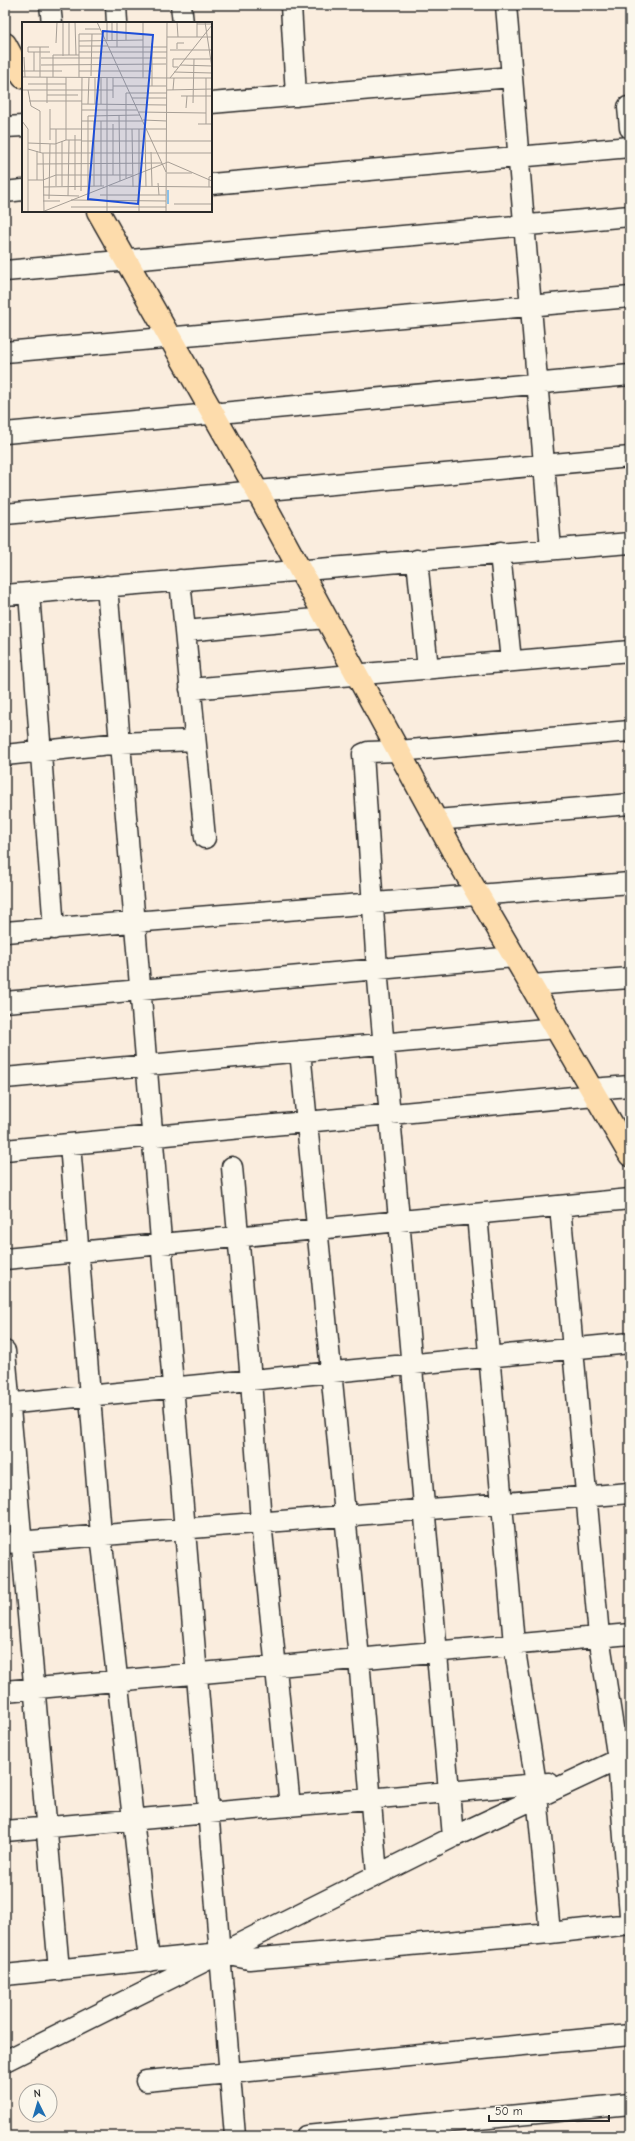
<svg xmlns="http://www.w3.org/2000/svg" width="635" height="2141" font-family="'Comic Neue',sans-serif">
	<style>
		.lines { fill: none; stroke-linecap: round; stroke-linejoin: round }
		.minor-casing { stroke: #2b2b2b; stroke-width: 23 }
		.major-casing { stroke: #2b2b2b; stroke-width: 25 }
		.minor { stroke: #fbf7ec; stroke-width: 20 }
		.major { stroke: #fddcac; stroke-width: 22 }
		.inset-river { fill: none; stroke: #8bc1e9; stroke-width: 2 }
		.inset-road { fill: none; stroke: #a79f96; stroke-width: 1 }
		.view { fill: #1d4ed8; fill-opacity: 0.15; stroke: #1d4ed8; stroke-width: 2 }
		.inset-edge { fill: none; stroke: #2b2b2b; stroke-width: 2 }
	</style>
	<rect width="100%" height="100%" fill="#faedde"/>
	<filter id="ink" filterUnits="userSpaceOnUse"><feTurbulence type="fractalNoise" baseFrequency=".025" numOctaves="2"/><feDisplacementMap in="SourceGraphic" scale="8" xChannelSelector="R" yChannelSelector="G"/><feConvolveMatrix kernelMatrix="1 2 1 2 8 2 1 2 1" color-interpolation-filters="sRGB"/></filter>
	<g filter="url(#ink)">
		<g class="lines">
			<g class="minor-casing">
				<path id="minor" d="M50,5L52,23
					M116,5L117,23
					M181,5L183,23
					M291,5L296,96
					M506,5L551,549
					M211,103L511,77
					M628,107L630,128
					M5,127L23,126
					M211,184L630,147
					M5,192L23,190
					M5,271L630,216
					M5,352L630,297
					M5,433L630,375
					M5,514L630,457
					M500,553L511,661
					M417,560L428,669
					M180,580L205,838
					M107,586L235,2136
					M29,593L54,929
					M5,595L630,543
					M185,631L326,618
					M190,689L630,651
					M5,755L120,743L195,740
					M436,820L630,804
					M5,932L630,883
					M531,985L630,978
					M5,1002L514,957
					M300,1051L359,1659L377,1875
					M5,1078L556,1028
					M591,1089L630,1086
					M70,1144L101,1535L149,1961
					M5,1150L595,1095
					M232,1167L251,1380L261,1522L290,1806
					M560,1206L599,1636L618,1760L630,1915
					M477,1214L514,1644L536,1784L550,1933
					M5,1259L630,1199
					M5,1351L59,1970
					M5,1404L630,1343
					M5,1543L630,1493
					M5,1691L630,1634
					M5,1831L549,1783
					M453,1837L377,968L363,754L368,752L398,751L630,731
					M5,1975L221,1953L249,1959L550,1933L630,1924
					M5,2061L453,1837L628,1755
					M146,2081L630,2035
					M306,2136L630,2104"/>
			</g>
			<g class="major-casing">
				<path id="major" d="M5,44L23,77
					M98,211L257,491L455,855L630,1155"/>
			</g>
			<use href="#minor" class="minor"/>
			<use href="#major" class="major"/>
		</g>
	</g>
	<g transform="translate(22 22)">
		<rect width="190" height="190" fill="#faedde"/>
		<path class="inset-river" d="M146,182V168"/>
		<path class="inset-road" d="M41,0V34M47,0V33M53,0L54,33M75,0L144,150M95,0V25M155,0L156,15M183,0L190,46M175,1V15M175,2H190M63,7H78M145,15H190M85,18V0M90,18V0M104,18V0M57,19L121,18M34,21L35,0M130,21V64M57,24H86M18,25V55M27,25H6V30H28M87,25H145M155,27V21H162M148,28H190M57,30H145M2,35L3,55M19,36H144M19,43L144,42M158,43L190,44M156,45H151V37H188M0,49H40M12,49V30M57,49H130M152,50L190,51M69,54L70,12M0,55L148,56L190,3M31,55V33H57M57,55V12H81M91,56V76M121,56V0M148,56H190M6,62H44M91,64H144M0,68H91M6,68L9,84L18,89V130M145,68L190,67M151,68L152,56M25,73H56M159,74H190M110,76H145M7,79H60M25,81V55M171,81L172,37M60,82L145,83M66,82L67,55M73,82V55M79,82V56M164,86L165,74M28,87V118M60,88H115M117,90L184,91M97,93L98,159M121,98L145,99M0,99L6,107V190M60,99H120M79,99V164M91,102V153M176,102H190M184,102V56M28,107H144M110,107L111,165M117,107V190M123,107L124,165M53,113V168M44,118V55M60,119H190M6,121L33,122L44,118H60M6,127L20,131H190M15,129V158M129,130L130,164M21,131L22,190M15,142L140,141M145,151H170M104,156V71H145M6,158H21L34,153H110M136,161L137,173M34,164V107M40,164V119M72,164V99M87,164L190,165M21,165L82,164M187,165V155L190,154M59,169L60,55M21,173L57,174M78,173H144M46,174L47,118M27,177L28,122M49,178L144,179M21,179H38M66,179V94L118,93M152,182H190M49,185H144M20,190L146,140L190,159M85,190V56M144,190L145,0"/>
		<path class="view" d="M81,9L131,13L116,182L66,177Z"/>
		<rect width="190" height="190" class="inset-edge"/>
	</g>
	<rect width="635" height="2141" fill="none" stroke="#fbf7ec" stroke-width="20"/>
	<rect x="10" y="10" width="615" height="2121" fill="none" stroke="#2b2b2b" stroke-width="1.5" filter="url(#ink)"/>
	<g transform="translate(38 2103) rotate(355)"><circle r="19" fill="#fbf7ec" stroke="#a8a59f"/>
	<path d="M0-3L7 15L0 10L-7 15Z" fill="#1f6fb2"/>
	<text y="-6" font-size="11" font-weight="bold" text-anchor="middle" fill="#2b2b2b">N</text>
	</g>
	<path d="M489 2115v6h120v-6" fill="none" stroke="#2b2b2b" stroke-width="2"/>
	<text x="495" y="2115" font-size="12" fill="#2b2b2b" stroke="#fbf7ec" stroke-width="3" paint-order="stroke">50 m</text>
</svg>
